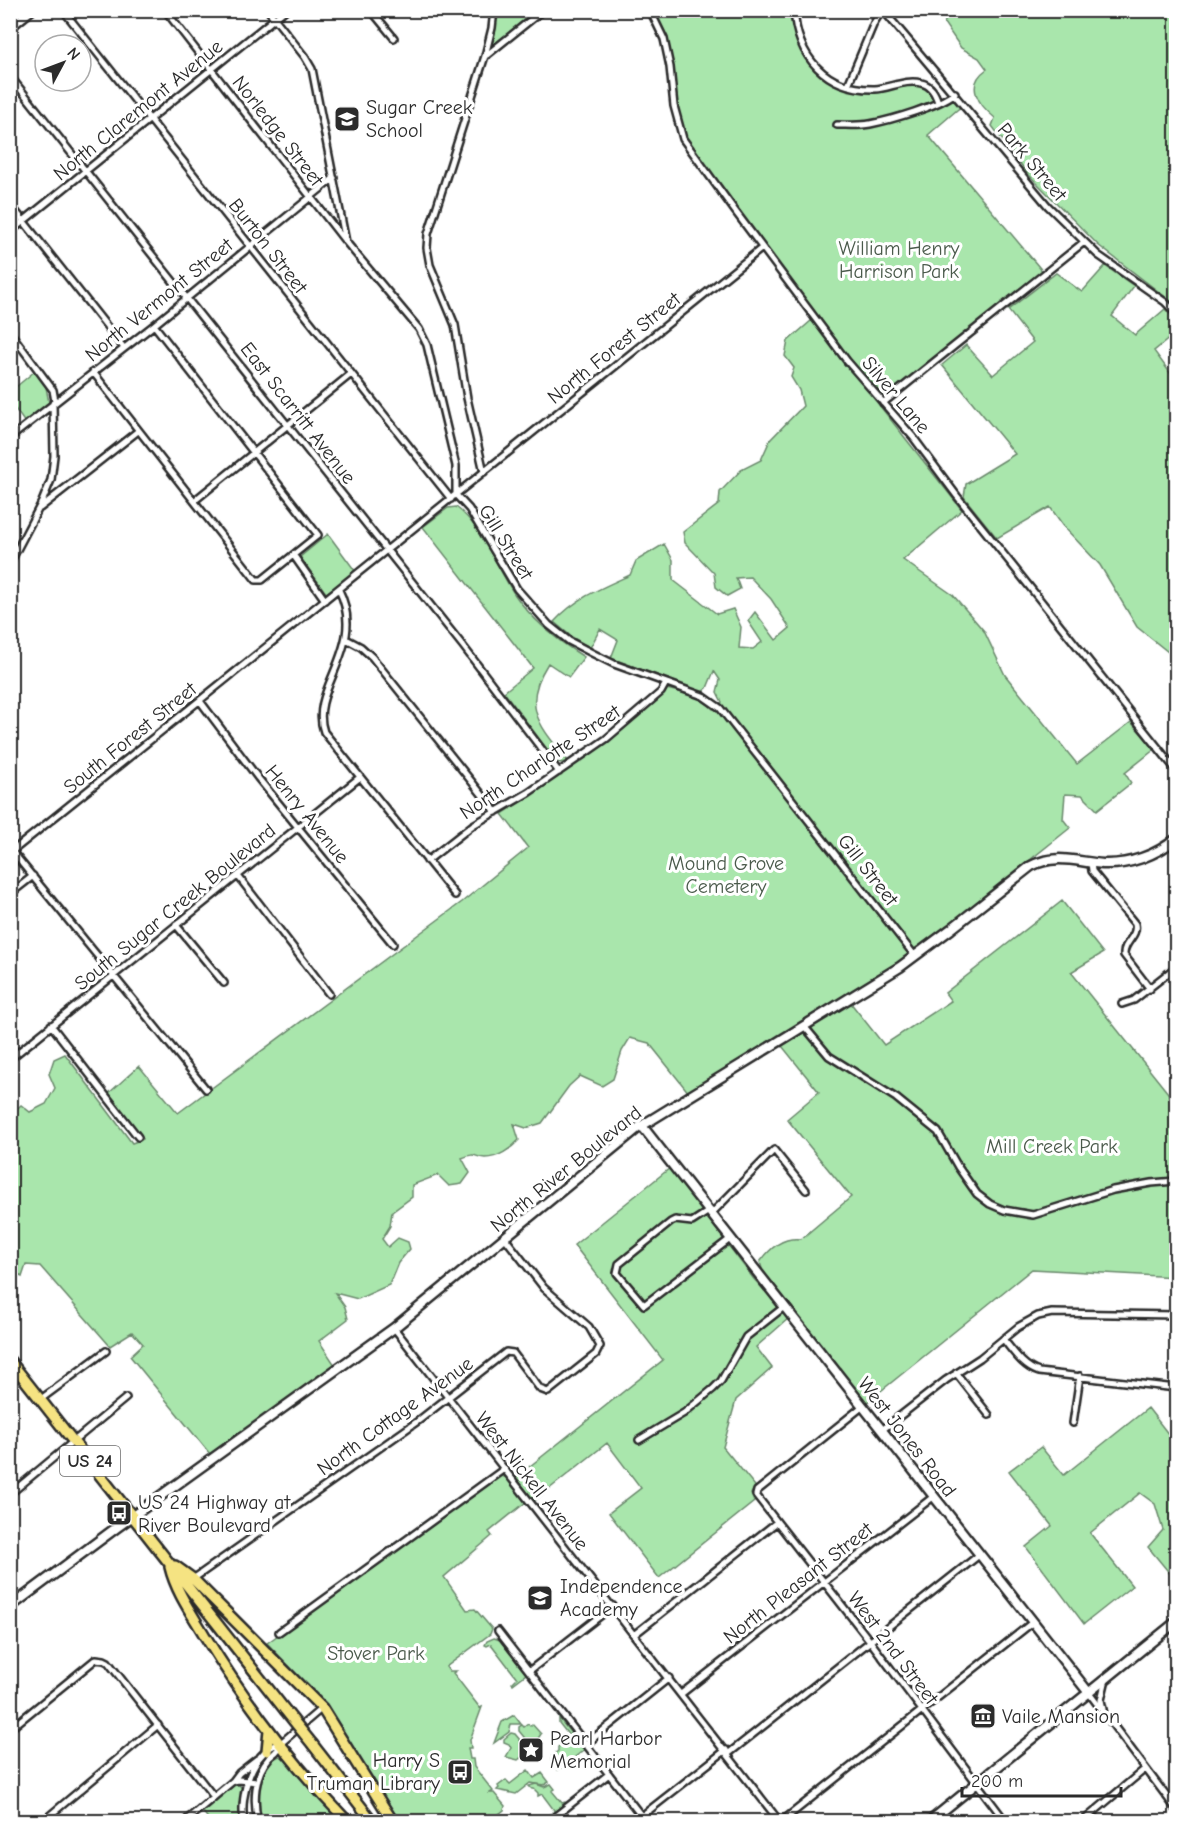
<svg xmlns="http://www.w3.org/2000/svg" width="1187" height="1832" font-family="'Comic Neue',sans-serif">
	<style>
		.green { fill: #a9e6ac; stroke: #6a886c; stroke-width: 1.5 }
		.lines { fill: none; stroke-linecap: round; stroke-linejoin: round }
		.street-casing { stroke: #2b2b2b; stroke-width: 10 }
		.secondary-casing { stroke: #2b2b2b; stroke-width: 13 }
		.primary-casing { stroke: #2b2b2b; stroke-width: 14 }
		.street { stroke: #fff; stroke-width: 5 }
		.secondary { stroke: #fff; stroke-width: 8 }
		.primary { stroke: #f5e382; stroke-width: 9 }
		.primary-bridge-casing { stroke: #2b2b2b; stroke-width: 14; stroke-linecap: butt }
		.primary-bridge { stroke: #f5e382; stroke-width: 9 }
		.labels { text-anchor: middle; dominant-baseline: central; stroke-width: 6; stroke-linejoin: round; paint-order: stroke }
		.shield { fill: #fff; stroke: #6b6b6b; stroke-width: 1.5 }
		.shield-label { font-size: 18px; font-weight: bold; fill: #2b2b2b }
		.poi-label { font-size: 20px; fill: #2b2b2b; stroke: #fff; text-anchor: start }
		.street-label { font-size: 20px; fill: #2b2b2b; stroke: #fff }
		.park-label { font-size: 20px; fill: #4a5a4b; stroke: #fff }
	</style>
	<rect width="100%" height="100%" fill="#fff"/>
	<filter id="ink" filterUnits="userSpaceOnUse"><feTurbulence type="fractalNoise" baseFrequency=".0167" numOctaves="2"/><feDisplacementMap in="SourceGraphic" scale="12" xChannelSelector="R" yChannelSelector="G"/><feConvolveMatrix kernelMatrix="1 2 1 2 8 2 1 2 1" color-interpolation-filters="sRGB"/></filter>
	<g filter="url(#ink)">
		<path class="green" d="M494,11H543L485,56Z
			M650,11H794L805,54L838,81L862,89L923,83L935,93L938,102L955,93L964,104L928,135L1044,273L883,403L735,211L679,129L664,39Z
			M957,11H1176V305L1098,245L1028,174L992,126L995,118C979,105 964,85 987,69L979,58L961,48L944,23L948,16Z
			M1105,266L1134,286L1112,316L1135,335L1165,309L1176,321V333L1154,351L1176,381V667L1168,652L1137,627L1100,565L1065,528L1050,507L997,538L964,497L966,484L1015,454L942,365L966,345L993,375L1033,342L1008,310L1056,273L1082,292Z
			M812,320L962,510L903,560L953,595L984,631L1005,675L1077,764L1131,722L1155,749L1125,773L1131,783L1097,810L1082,795L1065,794L1063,819L1070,828L920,948L689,1093L649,1043L630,1038L622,1051L613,1079L602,1086L580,1076L569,1086L542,1123L526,1128L514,1124L519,1140C511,1149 498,1158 485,1158C473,1157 477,1152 462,1158L470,1173L462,1184L449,1186L438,1175L412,1185V1197L392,1212L390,1226L382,1239L388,1247L398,1238L408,1242L410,1249L398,1263L389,1285L358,1299L335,1293L345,1307L348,1319L319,1341L335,1365L210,1454L130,1356L143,1344L132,1332L110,1346L40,1266L26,1265L22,1277L14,1272L11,1264V1114L21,1105L30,1112L46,1104L55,1088L49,1074L54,1059L65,1054L132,1143L143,1139L109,1093L139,1066L178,1113L462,902L528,848L502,814C558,779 610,739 661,697L666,689C684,693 700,696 713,709L722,702L717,692L720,680L714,671L707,688L702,692L611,658L618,640L600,629L590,648L572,637L554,622C576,598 601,588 630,575L636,561L664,544L673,560V580L717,614L733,609L741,627L739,648L753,649L762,642L748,621L755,612L776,640L790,628L771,599L750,577L736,578L740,589L727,596L716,587L714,573L685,543L683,532L719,504L720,492L741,470L761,460L770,440L803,406L799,390L791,377L794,368L785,356L788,341Z
			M35,371L46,387L49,403L25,423L11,403V391Z
			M456,507C482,526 497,568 515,595C533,621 558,641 584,657L569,677L548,663C520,707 540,726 568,761L561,763L556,761L504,692L533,668L423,527L448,508Z
			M328,534L356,572L326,593L300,557Z
			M1062,901L1103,953L1071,972L1176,1103V1277L1032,1269L866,1403L763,1272L760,1262C771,1247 783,1237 801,1239L851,1197L787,1119L819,1092L782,1046L850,1002L884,1045L951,1001L945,993Z
			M670,1168L753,1278L789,1318L756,1347L772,1368L736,1400L723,1447L755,1486L751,1494L754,1502L659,1578L609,1513L641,1488L607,1443L534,1501L515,1478L663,1360L574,1245Z
			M1148,1408L1176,1444V1581L1148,1547L1163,1530L1155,1504L1140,1493L1090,1533L1132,1586L1084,1624L1026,1547L1052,1526L1009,1471L1041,1447L1064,1475Z
			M501,1476L508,1478L526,1502L489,1532L492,1536L444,1577L467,1610L475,1609L492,1629L490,1634L446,1667L449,1671H456L453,1673L480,1708L482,1707L470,1740L471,1748H468L470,1759H473L474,1767L493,1791L490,1793H494L505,1806L504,1810L490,1821H398L351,1744L320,1698L267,1643Z
			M494,1638L500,1640L526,1674L513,1684L512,1683L517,1678L491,1644L487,1646L485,1645L487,1641Z
			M514,1715L521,1724H511L509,1732L494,1743L502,1722Z
			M559,1718L584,1750L558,1770L551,1762L552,1756L558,1751V1747L570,1737L559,1723Z
			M528,1724L530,1726L532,1724L541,1734L537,1740L539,1744L533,1748L519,1731V1727L522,1725L524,1727Z
			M511,1733L515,1734L529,1751L518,1760L506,1757L511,1748L509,1744L504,1742V1739Z
			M280,1756L286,1760L342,1821L261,1822C256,1802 255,1764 280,1756Z
			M528,1770L534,1778L542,1773L549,1782L544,1785L530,1783L516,1794L497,1790L499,1788L498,1786L506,1780L510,1784Z
			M536,1784L544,1787L551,1784L555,1789L552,1791L562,1803L565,1802L567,1804L552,1815L554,1810L542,1794L538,1796V1793L534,1789H532L529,1786Z
			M235,1785H239L243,1789V1821H210L203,1812Z"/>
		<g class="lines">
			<g class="street-casing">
				<path id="street" d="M63,10L451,499
					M165,10L345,241
					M268,10L305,57L312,69L346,242L419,329L427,345L456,466V495L469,509L517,589L549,625L569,641L592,653L614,664L703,696L720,708L915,956
					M371,10L394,38
					M650,10L664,39L670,67L674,106L683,139L735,211L847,361L913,437L957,496L1176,770
					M794,10C797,57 826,90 875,89C890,88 906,79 921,83C931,85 935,93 938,102
					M883,10L1048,206L1098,255L1165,302L1176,313
					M487,55L543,10
					M10,76L463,646L559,772
					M848,85L874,23L882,10
					M837,125C848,125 860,126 870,124C891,120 939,106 955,93
					M10,204L124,348
					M10,232L285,10
					M10,332L53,390L55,401
					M93,372L256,580H262L318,535L154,325
					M883,403L1084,242
					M10,438L154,325L334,178
					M484,472L467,398L455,325L430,265L427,248L428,234L485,56L492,28L494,10
					M194,501L351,374
					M40,508L138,431
					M294,556L325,600
					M10,563L42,502L51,480L54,456L53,403
					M339,590C368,648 308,689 324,732L455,895
					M346,639L361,647L372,657L496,812
					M200,701L258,778L393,944
					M11,850L206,1089
					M10,853L762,248
					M427,861L473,825L528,793L606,739L661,692L666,683
					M1091,862L1092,871L1135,924C1138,937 1123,942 1124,955L1150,989
					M238,876L329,994
					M10,894L33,876
					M176,925L224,983
					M1122,1004L1134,1000L1176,967
					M51,1025L138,1137
					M804,1026L829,1056L896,1098L938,1132L958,1167L977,1194L990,1204L1004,1210L1033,1215L1113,1190L1151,1183L1176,1181
					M10,1059L359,778
					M709,1211L692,1222L675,1220L671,1222L619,1264L617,1273L644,1305L730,1239
					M711,1214L774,1150L806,1190
					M394,1328L780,1822
					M1003,1339C1013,1351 1023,1367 1039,1372L1176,1388
					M956,1373L989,1415
					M41,1399L106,1351
					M863,1406L757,1491L756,1495L870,1641L1006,1822
					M1073,1423L1080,1376
					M882,1430L946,1380L980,1358L1018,1327L1038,1316L1052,1313L1176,1315
					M639,1440L684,1413L713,1389L721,1381L746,1337L784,1307
					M10,1494L126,1398
					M193,1579L418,1421L506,1352L513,1353L540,1389L548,1392L596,1354L600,1346L589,1327L544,1288L505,1238
					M498,1631L646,1822
					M279,1632L504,1469
					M635,1634L777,1522
					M529,1671L613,1606
					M1089,1693L1176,1809
					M681,1694L933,1497
					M1104,1714L1101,1700L1106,1679
					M10,1729L96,1659L104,1660L108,1662L214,1797
					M586,1744L669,1678
					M728,1754L979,1555
					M233,1781L239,1773L257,1759
					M42,1822L158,1725
					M184,1822L233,1781L239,1780L257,1782
					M244,1822C239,1795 252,1750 281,1743L322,1708
					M258,1822C253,1801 254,1775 269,1758C274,1753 278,1752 281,1744
					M548,1822L609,1774
					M634,1822L726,1750
					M781,1822L1033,1622
					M1082,1822L1145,1769"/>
			</g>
			<g class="secondary-casing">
				<path id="secondary" d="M10,27L31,10
					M642,1126L1089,1693
					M10,1607L116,1528L394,1328L638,1128L900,967L951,929L1031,866C1056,853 1077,862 1103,864C1130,865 1156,855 1176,839
					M929,1822L1176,1622"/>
			</g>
			<g class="primary-casing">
				<path id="primary" d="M10,1361L285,1710
					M175,1566L193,1579L322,1708L393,1822
					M170,1567C176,1592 192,1614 205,1636C246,1703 293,1765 348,1822
					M313,1745L373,1822
					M267,1751L269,1730"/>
			</g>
			<use href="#street" class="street"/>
			<use href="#secondary" class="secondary"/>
			<use href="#primary" class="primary"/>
			<g class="primary-bridge-casing">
				<path id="primary-bridge" d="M285,1710L313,1745"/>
			</g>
			<use href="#primary-bridge" class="primary-bridge"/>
		</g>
	</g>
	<defs>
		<g id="school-square" transform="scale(1.35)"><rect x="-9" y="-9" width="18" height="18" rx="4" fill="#2b2b2b" stroke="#fff"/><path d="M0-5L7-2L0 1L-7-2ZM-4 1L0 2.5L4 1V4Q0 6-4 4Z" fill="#fff"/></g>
		<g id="bus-square" transform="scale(1.35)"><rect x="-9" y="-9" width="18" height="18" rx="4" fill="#2b2b2b" stroke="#fff"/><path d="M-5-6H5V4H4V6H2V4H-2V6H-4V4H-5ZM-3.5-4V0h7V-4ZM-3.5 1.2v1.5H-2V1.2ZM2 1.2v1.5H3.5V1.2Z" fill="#fff"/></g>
		<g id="museum-square" transform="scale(1.35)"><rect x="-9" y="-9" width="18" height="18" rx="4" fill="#2b2b2b" stroke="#fff"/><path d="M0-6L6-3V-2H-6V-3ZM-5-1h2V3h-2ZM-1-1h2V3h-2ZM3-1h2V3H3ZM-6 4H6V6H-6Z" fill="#fff"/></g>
		<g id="sight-square" transform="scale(1.35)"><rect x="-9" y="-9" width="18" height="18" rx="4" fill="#2b2b2b" stroke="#fff"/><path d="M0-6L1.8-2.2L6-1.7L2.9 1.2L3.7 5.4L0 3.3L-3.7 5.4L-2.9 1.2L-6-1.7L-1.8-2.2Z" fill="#fff"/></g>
	</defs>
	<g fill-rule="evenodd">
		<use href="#school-square" x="347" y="119"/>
		<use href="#bus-square" x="119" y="1513"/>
		<use href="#school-square" x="540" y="1598"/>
		<use href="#museum-square" x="983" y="1716"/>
		<use href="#sight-square" x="531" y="1750"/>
		<use href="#bus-square" x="460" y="1772"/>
	</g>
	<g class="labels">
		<rect class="shield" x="60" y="1446" width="60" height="30" rx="4.5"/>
		<g class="shield-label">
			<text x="90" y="1461">US 24</text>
		</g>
		<g class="poi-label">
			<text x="366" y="107">Sugar Creek<tspan x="366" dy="23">School</tspan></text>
			<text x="138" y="1502">US 24 Highway at<tspan x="138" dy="23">River Boulevard</tspan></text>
			<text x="560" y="1586">Independence<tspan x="560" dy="23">Academy</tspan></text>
			<text x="1002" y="1716">Vaile Mansion</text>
			<text x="550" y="1738">Pearl Harbor<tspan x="550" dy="23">Memorial</tspan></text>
			<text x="440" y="1760" text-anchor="end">Harry S<tspan x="440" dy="23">Truman Library</tspan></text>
		</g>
		<g class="street-label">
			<text transform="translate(138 110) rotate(-39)">North Claremont Avenue</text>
			<text transform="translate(278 131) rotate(52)">Norledge Street</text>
			<text transform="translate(1032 162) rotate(50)">Park Street</text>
			<text transform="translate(268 246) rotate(52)">Burton Street</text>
			<text transform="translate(159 300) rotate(-39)">North Vermont Street</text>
			<text transform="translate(614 348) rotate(-39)">North Forest Street</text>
			<text transform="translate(896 395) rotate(50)">Silver Lane</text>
			<text transform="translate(298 413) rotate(52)">East Scarritt Avenue</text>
			<text transform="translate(506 542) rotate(58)">Gill Street</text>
			<text transform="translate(130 738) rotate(-39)">South Forest Street</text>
			<text transform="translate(540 762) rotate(-34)">North Charlotte Street</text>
			<text transform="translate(307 814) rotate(51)">Henry Avenue</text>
			<text transform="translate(868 870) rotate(52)">Gill Street</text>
			<text transform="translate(175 907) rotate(-39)">South Sugar Creek Boulevard</text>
			<text transform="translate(566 1169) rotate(-39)">North River Boulevard</text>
			<text transform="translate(395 1416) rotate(-36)">North Cottage Avenue</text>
			<text transform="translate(907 1437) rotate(52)">West Jones Road</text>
			<text transform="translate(532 1481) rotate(52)">West Nickell Avenue</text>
			<text transform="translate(798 1583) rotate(-38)">North Pleasant Street</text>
			<text transform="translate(893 1648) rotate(53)">West 2nd Street</text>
		</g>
		<g class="park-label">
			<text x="899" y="248">William Henry<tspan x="899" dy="23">Harrison Park</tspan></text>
			<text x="726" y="863">Mound Grove<tspan x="726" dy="23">Cemetery</tspan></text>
			<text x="1052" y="1146">Mill Creek Park</text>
			<text x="376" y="1653">Stover Park</text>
		</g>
	</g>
	<rect width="1187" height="1832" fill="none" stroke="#fff" stroke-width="36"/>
	<rect x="18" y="18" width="1151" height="1796" fill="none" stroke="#2b2b2b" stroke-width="2" filter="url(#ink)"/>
	<g transform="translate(63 63) rotate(49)"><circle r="28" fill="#ffffff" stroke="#aaaaaa" stroke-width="1.5"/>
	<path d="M0-4.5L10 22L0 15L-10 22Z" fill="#2b2b2b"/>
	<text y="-9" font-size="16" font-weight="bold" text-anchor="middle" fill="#2b2b2b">N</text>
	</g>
	<path d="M962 1787v9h159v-9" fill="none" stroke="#2b2b2b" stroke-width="3"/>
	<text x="971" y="1787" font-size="18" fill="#2b2b2b" stroke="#ffffff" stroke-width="4.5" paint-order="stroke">200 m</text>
</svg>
